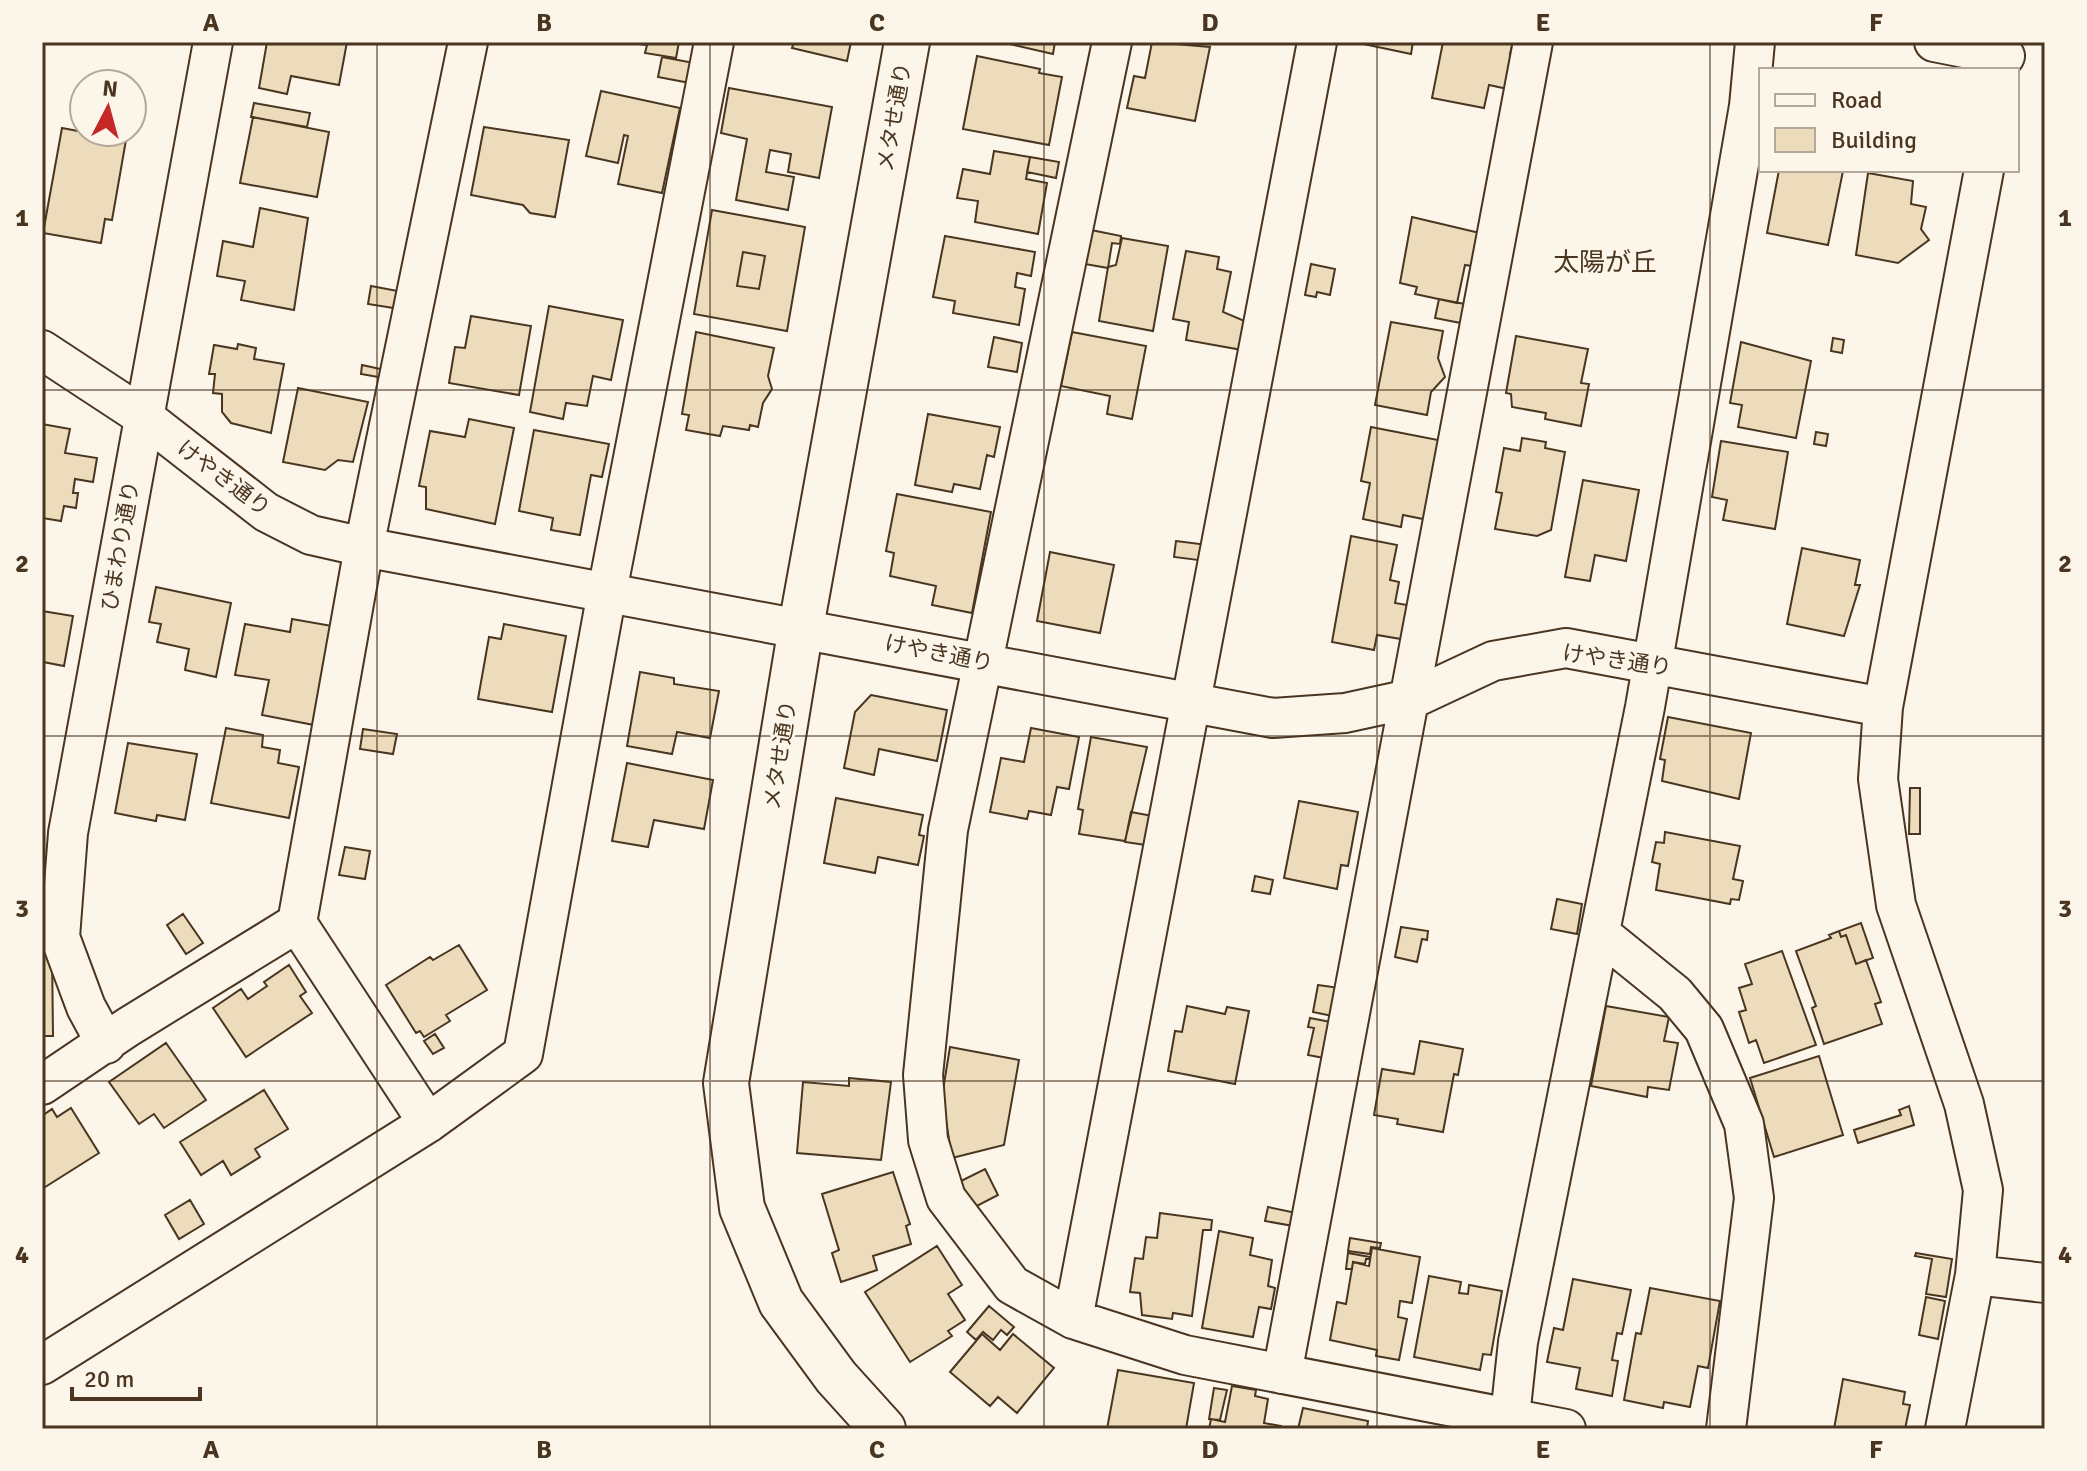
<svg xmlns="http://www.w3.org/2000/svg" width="2087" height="1471" font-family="Signika,'Noto Sans JP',sans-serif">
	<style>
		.building { fill: #ecdcbc; stroke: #4a3520; stroke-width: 2 }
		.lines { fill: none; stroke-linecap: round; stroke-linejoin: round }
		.minor-casing { stroke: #4a3520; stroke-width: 42 }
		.tertiary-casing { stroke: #4a3520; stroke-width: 48 }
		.minor { stroke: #fbf6e9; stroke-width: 38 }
		.tertiary { stroke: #fbf6e9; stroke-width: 44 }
		.grid { fill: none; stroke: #4a3520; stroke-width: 2; stroke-opacity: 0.55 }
		.labels { text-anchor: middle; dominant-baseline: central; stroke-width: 6; stroke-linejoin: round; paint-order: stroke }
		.street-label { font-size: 22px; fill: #4a3520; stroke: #fbf6e9 }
		.quarter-label { font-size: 26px; fill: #4a3520; stroke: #fbf6e9 }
		.neatline { fill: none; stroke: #4a3520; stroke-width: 3 }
		.grid-label { font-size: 26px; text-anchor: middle; font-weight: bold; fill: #4a3520 }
	</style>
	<rect width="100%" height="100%" fill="#fbf6e9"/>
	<path class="building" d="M267,42H347L339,85L291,76L287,94L259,88Z
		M679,42L676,58L645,53L647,45L629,43Z
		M794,42H851L847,61L792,48Z
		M1001,42H1055L1053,54Z
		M1152,42L1210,47L1195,121L1127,108L1134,76L1145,78Z
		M1354,42H1413L1411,54Z
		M1443,42H1513L1510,54L1518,56L1512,90L1489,85L1484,108L1432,98Z
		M977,56L1040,69L1039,73L1062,77L1049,145L963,129Z
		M662,57L694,63L690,83L658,77Z
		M729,88L832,107L819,178L788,172L791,154L770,150L766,172L794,177L788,210L736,200L747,139L721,133Z
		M601,91L680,108L662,193L618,184L628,136L624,135L618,163L586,156Z
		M254,103L310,113L307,127L251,117Z
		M253,117L329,132L317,197L240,183Z
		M484,127L569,140L555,217L530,213L523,205L471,195Z
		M62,128L126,140L112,220L105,219L101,243L43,233Z
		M994,151L1030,157L1026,179L1047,183L1038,234L975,222L978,201L957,198L963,169L990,174Z
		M1030,157L1059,162L1056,178L1027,172Z
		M1779,170L1843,171L1828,245L1767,233Z
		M1868,173L1913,181L1911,204L1926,207L1921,229L1929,240L1898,263L1856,255Z
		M260,208L308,218L294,310L241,300L245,281L217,276L223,241L253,247Z
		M712,210L805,227L787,331L694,314Z
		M1412,217L1484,234L1478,267L1465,265L1457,303L1415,294L1417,287L1400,283Z
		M1091,230L1121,236L1120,244L1112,243L1108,268L1085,264Z
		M945,236L1035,252L1031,276L1017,273L1015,287L1025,289L1019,325L953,313L955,301L933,297Z
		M1122,238L1168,246L1153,331L1099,321L1108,267L1116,265Z
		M1186,251L1219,257L1217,269L1231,272L1223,312L1247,322L1242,350L1186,340L1189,322L1173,319Z
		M743,252L765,256L759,289L737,286Z
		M1311,264L1335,269L1330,295L1317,292L1316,297L1305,295Z
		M371,286L403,292L400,309L368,304Z
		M1439,299L1475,306L1471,325L1435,318Z
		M549,306L623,320L611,380L593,376L587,406L566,403L563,419L530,412Z
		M471,316L531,326L519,395L449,383L455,347L465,348Z
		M1391,322L1443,331L1438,358L1445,377L1431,392L1427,415L1375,405Z
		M696,332L774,348L768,376L772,389L763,403L758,427L750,425L749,430L723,426L720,436L686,430L689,415L682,414Z
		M1072,332L1146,346L1132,419L1107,414L1110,396L1061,386Z
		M1516,336L1588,349L1581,383L1589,384L1581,426L1545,419L1546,413L1512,407L1511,394L1506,393Z
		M994,337L1022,343L1017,372L988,367Z
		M1833,338L1844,340L1842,353L1831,351Z
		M1741,342L1811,361L1796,438L1738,427L1742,405L1730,403Z
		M238,344L256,348L254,359L284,364L271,433L231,423L222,412V394L213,393L215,374H209L214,345L237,349Z
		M362,365L385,370L384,378L361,374Z
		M298,388L368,402L353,462L338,460L325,470L283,462Z
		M928,414L1000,427L994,457L987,455L980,489L954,484L952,492L915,485Z
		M469,419L514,428L495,524L426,509V487L419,486L430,431L465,437Z
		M42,424L70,429L65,453L97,458L93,482L75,479L73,493H78L76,508L64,506L61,521L42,518Z
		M1371,427L1443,441L1428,520L1403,515L1401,527L1363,519L1370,483L1361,481Z
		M534,430L609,444L602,477L591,475L580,535L551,530L553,518L519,511Z
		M1816,432L1828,434L1826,446L1814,444Z
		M1522,438L1546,442L1545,448L1565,452L1551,530L1537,536L1495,529L1502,493L1496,492L1504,448L1520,451Z
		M1721,441L1788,452L1775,529L1723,520L1727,500L1712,497Z
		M1583,480L1639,490L1626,561L1595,555L1590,581L1565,577Z
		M897,494L991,512L972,613L932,605L936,586L890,576L894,553L886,551Z
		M1351,536L1397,545L1390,580L1399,582L1395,603L1407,605L1401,639L1377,635L1374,650L1332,642Z
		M1176,541L1208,545L1206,561L1174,557Z
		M1802,548L1860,560L1855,585H1860L1844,636L1787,624Z
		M1050,552L1114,565L1100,633L1037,621Z
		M156,587L231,603L216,677L185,670L189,649L157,642L161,624L149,622Z
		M42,611L73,616L64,666L43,662L42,670Z
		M292,619L332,626L314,725L262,715L269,680L235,675L245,624L290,632Z
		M504,624L566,636L552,712L478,699L489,637L501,639Z
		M640,672L674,678V684L719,691L710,738L677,732L672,754L627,746Z
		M871,695L947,710L937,761L879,749L874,775L844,768L855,712Z
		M1668,717L1751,733L1739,799L1662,781L1665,760L1660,759Z
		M226,728L263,735L262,747L280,750L278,763L299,767L289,818L211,803Z
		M1031,728L1079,737L1069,789L1057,787L1051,815L1029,811L1027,819L990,812L1001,758L1024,762Z
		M363,729L397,734L393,754L360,749Z
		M1091,737L1147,747L1125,841L1079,834L1083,810L1078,809Z
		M128,743L197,754L185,820L157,815L156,821L115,813Z
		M627,763L713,780L704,829L654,820L648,847L612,841Z
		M1910,788H1920V834H1909Z
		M836,798L923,815L919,835L924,836L918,865L878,857L875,873L824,863Z
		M1299,801L1358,812L1348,866L1341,865L1337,889L1284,878Z
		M1131,812L1158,817L1153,846L1125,842Z
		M1665,832L1740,846L1733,879L1743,881L1739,900L1731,899L1730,904L1656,890L1660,864L1652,862L1656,842L1664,843Z
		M345,847L370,851L365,879L339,875Z
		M1255,876L1273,880L1270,894L1252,891Z
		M1557,899L1582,904L1577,934L1551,929Z
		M183,914L203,943L186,954L167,925Z
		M1861,923L1873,958L1856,964L1846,935L1841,937L1839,931Z
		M1401,927L1428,931L1427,940L1422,939L1417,962L1395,957Z
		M1839,931L1841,937L1846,935L1856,964L1866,960L1881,1002L1875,1004L1882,1024L1824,1044L1812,1008L1816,1006L1796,951L1831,938L1829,935Z
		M459,945L487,990L446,1015L450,1021L424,1037L420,1031L416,1033L386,985L430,957L433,960Z
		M42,951H52L53,1036H42Z
		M1782,951L1816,1045L1764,1063L1756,1040L1749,1043L1739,1012L1746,1010L1739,988L1752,984L1745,964Z
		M289,965L306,992L300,996L312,1013L246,1057L213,1008L241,989L248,999L267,986L264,982Z
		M1318,985L1347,989L1342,1018L1313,1012Z
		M1187,1006L1225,1014L1227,1007L1249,1011L1235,1084L1168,1071L1175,1031L1182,1032Z
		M1606,1006L1669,1017L1664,1041L1678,1043L1669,1090L1648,1087L1647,1097L1591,1086Z
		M1310,1018L1336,1023L1329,1059L1308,1055L1314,1028L1308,1027Z
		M435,1034L444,1048L433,1054L424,1041Z
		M1420,1041L1463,1049L1458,1075L1454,1074L1443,1132L1397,1124L1398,1119L1374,1115L1382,1069L1414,1074Z
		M166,1043L206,1100L164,1128L154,1114L139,1124L109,1082Z
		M950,1047L1019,1060L1004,1145L952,1158L942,1096Z
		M1819,1056L1843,1135L1774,1157L1750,1078Z
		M849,1078L891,1082L881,1160L797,1153L803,1082L849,1086Z
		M264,1090L288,1129L255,1149L260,1157L231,1175L223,1161L201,1175L180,1142Z
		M1909,1106L1914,1125L1858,1143L1854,1130L1901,1115L1899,1110Z
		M71,1108L99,1153L42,1189V1116L52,1109L57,1117Z
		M985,1169L998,1195L973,1208L959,1182Z
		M893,1172L910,1224L906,1226L911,1244L873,1256L877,1270L841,1282L832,1253L839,1250L822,1194Z
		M190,1200L204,1224L179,1239L165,1215Z
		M1268,1207L1301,1214L1299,1227L1265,1221Z
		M1160,1213L1212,1220L1211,1230H1203L1192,1316L1173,1313L1172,1319L1142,1315L1140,1293L1130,1292L1135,1258L1143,1259L1146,1237L1157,1238Z
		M1219,1231L1253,1238L1250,1255L1272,1260L1268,1286L1275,1288L1271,1309L1259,1307L1253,1337L1202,1328Z
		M1350,1238L1381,1243L1380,1248L1371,1247L1370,1254L1348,1251Z
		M937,1246L962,1285L948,1294L965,1320L948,1331L952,1336L910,1362L865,1292Z
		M1372,1248L1420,1257L1412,1303L1400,1301L1398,1317L1407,1319L1399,1360L1376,1356L1377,1350L1330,1340L1337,1302L1346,1304L1353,1262L1369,1266Z
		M1348,1253L1370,1257L1369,1259H1366L1365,1264L1353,1262L1352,1269H1346Z
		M1916,1253L1952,1259L1946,1297L1926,1294L1932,1259L1915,1256Z
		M1429,1276L1461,1282L1459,1293L1468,1294L1469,1285L1502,1291L1491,1355L1483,1354L1480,1370L1414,1357Z
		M1573,1279L1631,1290L1622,1334L1617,1333L1612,1360L1618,1361L1612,1396L1576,1389L1580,1368L1547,1362L1554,1328L1563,1330Z
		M1650,1288L1720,1301L1708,1368L1698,1366L1690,1407L1664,1402L1663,1408L1624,1400L1636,1333L1641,1334Z
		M1926,1297L1945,1301L1938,1339L1919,1335Z
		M989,1306L1014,1327L1007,1335L1001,1330L993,1340L983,1332L976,1340L967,1332Z
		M982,1334L1000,1350L1013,1334L1054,1368L1017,1413L998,1397L990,1406L950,1372Z
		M1118,1370L1194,1383L1186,1429H1107Z
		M1843,1379L1905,1392L1903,1404L1910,1405L1905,1429H1834Z
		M1232,1386L1256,1390L1255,1396L1268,1399L1264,1423L1281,1426L1280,1429H1209L1211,1419L1225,1422Z
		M1214,1388L1227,1390L1220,1420L1209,1419Z
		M1303,1408L1368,1421L1367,1429H1298Z"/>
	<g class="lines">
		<g class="minor-casing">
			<path id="minor" d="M1112,42L948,830L923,1075L928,1140L946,1198L1012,1285L1073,1319L1185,1355L1566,1429
				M1934,42L2005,56
				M42,350L144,417L266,512L311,535L364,547L1273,718L1345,713L1414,698L1493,661L1566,648L1883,707
				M1601,934L1675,994L1704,1029L1744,1124L1754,1198L1726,1429
				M106,1044L86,1007L60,937L68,833L213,42
				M42,1085L128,1027L297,923
				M428,1123L297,923L364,547L468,42
				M1975,1275L2045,1283
				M1073,1319L1317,42
				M42,1365L428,1123L523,1054L607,592L714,42
				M1282,1374L1533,42
				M1510,1417L1518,1342L1645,707L1749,106L1755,42
				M1945,1429L1975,1275L1983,1190L1964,1104L1896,905L1878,779L1883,707L1984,170"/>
		</g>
		<g class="tertiary-casing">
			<path id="tertiary" d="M883,1429L836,1377L781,1302L742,1208L726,1083L801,627L907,42"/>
		</g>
		<use href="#minor" class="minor"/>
		<use href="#tertiary" class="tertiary"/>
	</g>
	<path class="grid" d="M377,42V1429M710,42V1429M1044,42V1429M1377,42V1429M1710,42V1429M42,390H2045M42,736H2045M42,1081H2045"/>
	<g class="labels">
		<g class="street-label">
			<text transform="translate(894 117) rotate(-80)">メタせ通り</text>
			<text transform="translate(224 478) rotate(37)">けやき通り</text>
			<text transform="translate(120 546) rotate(-80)">ひまわり通り</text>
			<text transform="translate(939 653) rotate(11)">けやき通り</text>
			<text transform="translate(1617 660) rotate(8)">けやき通り</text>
			<text transform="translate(780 755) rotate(-81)">メタせ通り</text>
		</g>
		<g class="quarter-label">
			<text x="1605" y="263">太陽が丘</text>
		</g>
	</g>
	<rect width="2087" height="1471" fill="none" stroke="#fbf6e9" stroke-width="88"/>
	<rect x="1759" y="68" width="260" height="104" fill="#fbf6e9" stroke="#b4a999" stroke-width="2"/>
	<rect x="1775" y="94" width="40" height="12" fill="#fbf6e9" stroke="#b4a999" stroke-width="2"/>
	<text x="1831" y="108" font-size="24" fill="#4a3520">Road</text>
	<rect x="1775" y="128" width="40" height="24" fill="#ecdcbc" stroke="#b4a999" stroke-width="2"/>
	<text x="1831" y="148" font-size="24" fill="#4a3520">Building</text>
	<g transform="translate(108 108) rotate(6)"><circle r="38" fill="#fbf6e9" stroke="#b4a999" stroke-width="2"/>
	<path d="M0-6L14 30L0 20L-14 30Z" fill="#c62828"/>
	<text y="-12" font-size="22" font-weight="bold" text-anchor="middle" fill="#4a3520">N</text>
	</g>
	<path d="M72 1387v12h128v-12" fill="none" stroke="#4a3520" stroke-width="4"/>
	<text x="84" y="1387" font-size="24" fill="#4a3520" stroke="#fbf6e9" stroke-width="6" paint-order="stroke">20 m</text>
	<rect x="44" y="44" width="1999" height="1383" class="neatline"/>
	<g class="grid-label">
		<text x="211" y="31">A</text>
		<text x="544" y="31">B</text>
		<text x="877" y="31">C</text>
		<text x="1210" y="31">D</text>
		<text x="1543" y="31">E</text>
		<text x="1876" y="31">F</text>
		<text x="22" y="226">1</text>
		<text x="2065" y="226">1</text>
		<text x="22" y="572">2</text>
		<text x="2065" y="572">2</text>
		<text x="22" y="917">3</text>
		<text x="2065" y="917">3</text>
		<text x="22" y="1263">4</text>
		<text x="2065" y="1263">4</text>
		<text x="211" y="1458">A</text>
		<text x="544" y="1458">B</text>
		<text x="877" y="1458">C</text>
		<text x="1210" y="1458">D</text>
		<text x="1543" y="1458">E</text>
		<text x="1876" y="1458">F</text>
	</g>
</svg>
